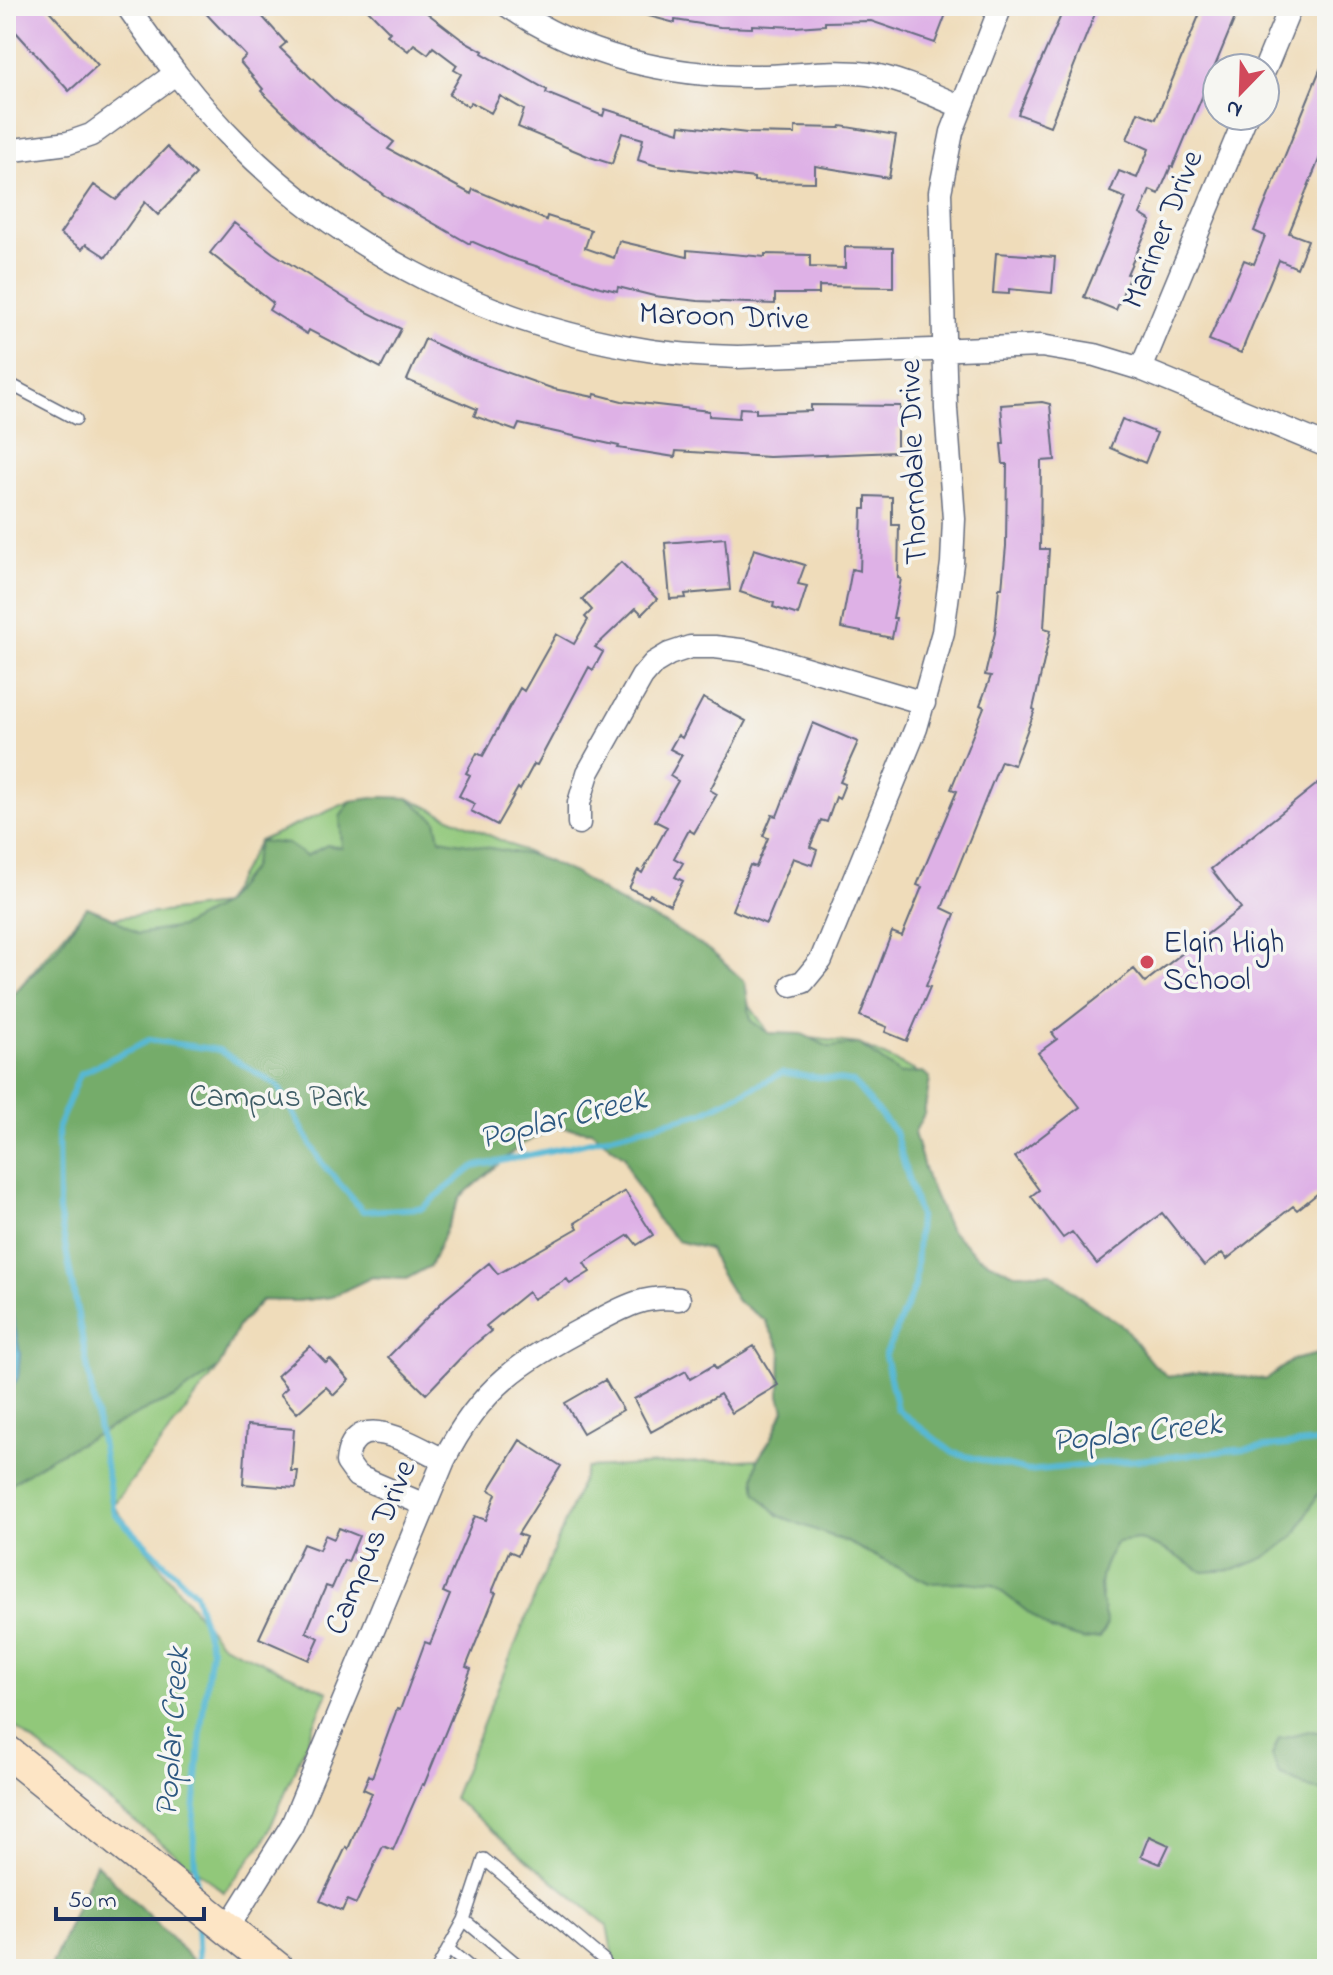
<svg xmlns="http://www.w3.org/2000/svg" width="1333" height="1975" font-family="'Indie Flower',sans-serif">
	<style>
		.green { fill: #91c87a; stroke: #567c6c; stroke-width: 2 }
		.forest { fill: #74ac6a; stroke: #486e64; stroke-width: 2 }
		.water { fill: #56b8d4; stroke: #387499; stroke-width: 2 }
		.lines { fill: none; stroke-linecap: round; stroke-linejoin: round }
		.stream { stroke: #56b8d4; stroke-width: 6 }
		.building { fill: #deb1e6 }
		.service-casing { stroke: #656c7e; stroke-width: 14 }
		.minor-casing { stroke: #656c7e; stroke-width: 25 }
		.secondary-casing { stroke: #656c7e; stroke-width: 35 }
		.service { stroke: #fff; stroke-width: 11 }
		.minor { stroke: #fff; stroke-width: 22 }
		.secondary { stroke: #fde5c5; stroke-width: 32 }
		.poi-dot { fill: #d1495b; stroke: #f6f6f2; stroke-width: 3 }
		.labels { text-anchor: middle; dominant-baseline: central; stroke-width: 7; stroke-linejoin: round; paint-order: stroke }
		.street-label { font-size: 32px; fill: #1b2f5e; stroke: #f6f6f2 }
		.poi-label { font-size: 32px; fill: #1b2f5e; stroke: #f6f6f2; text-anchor: start }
		.park-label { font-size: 32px; fill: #3e5d66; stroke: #f6f6f2 }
		.water-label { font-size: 34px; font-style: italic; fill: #2d5881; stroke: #f6f6f2 }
	</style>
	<rect width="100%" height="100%" fill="#f6f6f2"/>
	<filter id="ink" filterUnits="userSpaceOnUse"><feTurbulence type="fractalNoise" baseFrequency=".0125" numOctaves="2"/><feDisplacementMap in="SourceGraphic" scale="16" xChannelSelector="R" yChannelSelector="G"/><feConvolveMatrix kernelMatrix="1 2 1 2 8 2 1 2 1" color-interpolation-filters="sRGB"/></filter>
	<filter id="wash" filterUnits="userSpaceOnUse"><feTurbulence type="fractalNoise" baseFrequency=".006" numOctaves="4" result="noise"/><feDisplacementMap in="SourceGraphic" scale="32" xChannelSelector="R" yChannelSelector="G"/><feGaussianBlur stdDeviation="1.8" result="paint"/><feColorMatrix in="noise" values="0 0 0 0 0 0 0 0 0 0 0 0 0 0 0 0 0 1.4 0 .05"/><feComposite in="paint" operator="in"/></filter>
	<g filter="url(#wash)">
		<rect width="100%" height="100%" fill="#efdcba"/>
		<path class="green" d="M408,798L535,856L711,951L769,1033L859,1044L930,1078L924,1114L914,1133L927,1178L949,1229L977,1256L1012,1273H1051L1084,1300L1124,1327L1150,1361L1168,1377L1202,1372L1265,1380L1293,1360L1327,1352V1733L1309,1731L1308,1788L1327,1792V1969H615L607,1925L453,1798L587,1468L758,1459L754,1477L784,1410L780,1395L781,1350L765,1320L737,1301L717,1268L709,1249L678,1241L657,1220L631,1175L625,1157L591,1131L557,1127L522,1144L460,1197L430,1266L406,1279L372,1277L331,1297L296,1301L262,1300L238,1326L219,1367L113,1505L220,1643L328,1692L265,1840L224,1892L6,1720V997L14,994L87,907L114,918L222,905L259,841L351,801Z"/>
		<path class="forest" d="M381,797L408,798L436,820L440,839L535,856L574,873L625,906L664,923L711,951L745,982L751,1021L769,1033L802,1034L829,1047L859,1044L900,1074L923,1072L930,1078L924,1114L914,1133L927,1178L949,1229L977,1256L1012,1273H1051L1084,1300L1124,1327L1150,1361L1168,1377L1202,1372L1265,1380L1293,1360L1327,1352V1463L1323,1485L1295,1535L1269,1556L1234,1570L1203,1572L1167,1551L1139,1539L1117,1542C1096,1575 1097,1588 1107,1624L1099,1638L1084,1640L1051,1630L993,1585L967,1582L929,1583L849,1543L779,1516L756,1493L754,1477L758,1459L773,1436L784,1410L780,1395L781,1350L765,1320L737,1301L717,1268L709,1249L678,1241L657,1220L631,1175L625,1157L591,1131L557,1127L522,1144L460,1197L430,1266L406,1279L372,1277L331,1297L296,1301L262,1300L238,1326L219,1367L175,1398L152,1407L54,1456L6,1487V998L14,994L55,951L87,907L113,918L138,934L181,927L222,905L252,868L259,841L288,844L306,856L327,845L342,848L340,817L351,801Z
			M1309,1731L1327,1733V1792L1308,1788L1279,1774L1272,1755L1279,1738Z
			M96,1863L202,1969H50Z"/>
		<path class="water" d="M6,1280L20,1353L18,1377L6,1400Z"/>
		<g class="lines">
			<path class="stream" d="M196,1889L193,1826L202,1719L211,1649L195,1593L114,1513L59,1211L58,1127L80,1074L149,1040L219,1050L278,1086L321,1162L363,1211L422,1208L473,1167L567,1147L702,1113L782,1073L853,1082L895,1132L919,1216L915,1286L885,1356L897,1409L953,1453L1028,1471L1327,1441
				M197,1917L199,1969"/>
		</g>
		<g id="blocks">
			<path class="building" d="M6,6H45L98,65L69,91L6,21Z
				M199,6H253L286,43L280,48L334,100L394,142L388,149L471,194L473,189L546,220L547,216L591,230L585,248L614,258L619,241L687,257V250L765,257V254L810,255V267L845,268V247L893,248V287L819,286V294H775V304L698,301L654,296L618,287L617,291L600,287L508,257L471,241L470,244L384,195L319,147L261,91L263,89L240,62L246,56Z
				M364,6H418L461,39L483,51L482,53L547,90L546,93L603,116L605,109L679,132L680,125L747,133L795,134V127L840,128L841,126L896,135L889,178L815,166V182L754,181V178L657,166L638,160L643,139L622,133L612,164L590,157L518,127L524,110L500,96L491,113L471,102L468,106L449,95L461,74L454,70L457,65L433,47L428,54L414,44L408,51L387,35L390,32Z
				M646,6H949L935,43L871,21L825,22V25L795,27L752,25V28L720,27L675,20V23L645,15Z
				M1065,6H1098L1050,126L1018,114Z
				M1203,6H1222L1237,13L1173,167L1171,166L1159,194L1150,190L1140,214L1151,221L1127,274L1130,275L1116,310L1084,297L1126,198L1110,192L1119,171L1137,178L1149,149L1127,139L1138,112L1156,119Z
				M1326,55L1327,140L1289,233L1308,240L1297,268L1279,260L1241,353L1209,340L1244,260L1254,264L1265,236L1254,231Z
				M167,147L196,175L158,215L145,202L106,257L86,244L82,249L60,234L94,185L116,200Z
				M234,223L273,253L365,311L401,329L381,368L309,330L307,334L269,310L273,303L210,253Z
				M996,253L1055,257L1052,293L1009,289V294L993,293Z
				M425,339L464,357L554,389L594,397L595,394L622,401L709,411V416L739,418L740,408L756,409V413L811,411V405L900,406L901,429H897V452L769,457L676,451L675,457L618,448L619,446L519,424L516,431L474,416L477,409L407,380Z
				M1042,402L1050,404L1055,460L1041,461L1040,549H1049L1044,628L1051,630L1033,709L1035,710L1014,765L1001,761L942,908L955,914L926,986L930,987L907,1041L885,1032L887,1027L860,1016L892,932L902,936L922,887L917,885L957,791L951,789L984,707L980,705L991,676L985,675L995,633L999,588H1002L1006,546L1007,464H1003L1001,444H1004L1001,405Z
				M1122,419L1157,433L1145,463L1110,448Z
				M866,496L892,497V525H899L898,578L901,579L893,618H896L892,638L841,628L852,569L860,571L862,509H866Z
				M725,538L730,590L685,594L686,598L670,599L665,543Z
				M754,549L805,565L798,584L807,586L798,615L773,607L774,603L740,592Z
				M621,562L657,599L642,614L636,608L595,647L603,652L593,670L589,667L537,765L534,764L520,790L518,788L497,825L471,811L475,804L459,796L470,775L466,773L477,753L483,756L520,688L524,691L556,634L574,644L588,620L585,617L592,610L582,599Z
				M703,698L746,721L710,790L717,794L694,833L689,830L674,858L683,863L675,877L683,881L670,905L650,894L648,897L629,888L638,870L642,873L667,827L655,821L678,781L670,776L682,755L670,749L678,735L682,738Z
				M813,723L858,742L840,782L845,784L839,799L836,797L827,822L821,820L810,847L817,850L812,865L793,858L766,924L732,910L750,865L756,867L768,838L763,836L772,815L777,816Z
				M1327,776V1186L1297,1210L1293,1206L1227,1259L1222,1253L1204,1266L1162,1213L1097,1264L1072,1232L1063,1238L1031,1196L1039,1190L1015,1157L1080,1107L1038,1053L1057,1039L1052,1033L1134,969L1145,982L1241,908L1211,869Z
				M625,1191L653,1235L637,1245L629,1235L584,1263L590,1272L570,1284L567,1279L533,1299L528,1292L486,1326L491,1331L469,1349L426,1394L388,1357L445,1299L489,1263L498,1274L578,1228L575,1223Z
				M310,1346L326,1363L330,1359L349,1380L334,1395L326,1387L297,1413L280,1394L287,1388L277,1376Z
				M754,1346L778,1385L732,1413L720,1394L651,1432L634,1399L686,1371L690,1379L714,1365L716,1369Z
				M605,1380L623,1410L583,1433L565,1403Z
				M247,1425L294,1429L291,1471H298L296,1488L243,1484Z
				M520,1440L561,1466L518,1534L526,1537L518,1555L509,1551L492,1592L496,1593L466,1667L471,1669L424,1785L422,1784L393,1850L383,1846L356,1904L347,1900L342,1911L320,1901L346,1847L348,1849L372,1793L363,1789L369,1775L372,1777L397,1709L400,1710L425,1642L430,1644L450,1595L443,1592L475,1516L486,1520L496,1494L489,1490Z
				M339,1528L359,1536L348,1562L344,1560L332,1588L326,1586L306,1632L319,1638L309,1660L259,1638L303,1544L319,1550L325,1535L334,1539Z
				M1149,1836L1169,1845L1160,1864L1141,1856Z"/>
		</g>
	</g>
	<g filter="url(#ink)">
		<use href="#blocks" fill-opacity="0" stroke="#656c7e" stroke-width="2"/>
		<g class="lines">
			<g class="service-casing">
				<path id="service" d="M6,382L76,419
					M464,1920L484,1859L604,1960L605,1969
					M448,1949L472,1969
					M437,1969L464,1920L523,1969"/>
			</g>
			<g class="minor-casing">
				<path id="minor" d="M127,6C161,54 195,102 237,143C347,254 493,326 647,350C677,355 708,356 738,357L1041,346L1095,355L1141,369L1327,446
					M508,6C580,56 670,77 757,76C794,76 831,69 868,74C900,79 931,94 960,106
					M1265,69L1291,6
					M6,151L68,143L91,135L175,74
					M1141,369L1246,116
					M579,823V803L588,773L642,677L654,663L669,654L690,647H715L748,651L924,703
					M792,985L803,982L821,960L916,728L943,632L952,563L954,519L946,409L940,192L952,132L1001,6
					M425,1505L357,1476L347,1462C352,1405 414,1446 444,1460
					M227,1929L292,1825L444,1460C480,1388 522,1360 592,1324C624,1307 642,1295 679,1299"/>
			</g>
			<g class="secondary-casing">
				<path id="secondary" d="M6,1751L278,1969"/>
			</g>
			<use href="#service" class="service"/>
			<use href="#minor" class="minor"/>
			<use href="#secondary" class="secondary"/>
		</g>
	</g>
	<circle class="poi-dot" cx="1147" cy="962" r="8"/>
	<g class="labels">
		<g class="street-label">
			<text transform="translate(1164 230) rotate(-68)">Mariner Drive</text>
			<text transform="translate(724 318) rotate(2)">Maroon Drive</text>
			<text transform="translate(915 462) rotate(-92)">Thorndale Drive</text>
			<text transform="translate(372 1548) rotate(-67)">Campus Drive</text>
		</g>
		<g class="poi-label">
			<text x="1163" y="944">Elgin High<tspan x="1163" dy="37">School</tspan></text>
		</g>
		<g class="park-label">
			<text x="278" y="1098">Campus Park</text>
		</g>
		<g class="water-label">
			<text transform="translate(563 1120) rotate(-14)">Poplar Creek</text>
			<text transform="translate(1137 1434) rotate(-6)">Poplar Creek</text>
			<text transform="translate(174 1732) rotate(-86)">Poplar Creek</text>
		</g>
	</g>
	<rect width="1333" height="1975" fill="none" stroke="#f6f6f2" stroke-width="32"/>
	<g transform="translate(1241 92) rotate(203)"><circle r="38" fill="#f6f6f2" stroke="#9ea6b7" stroke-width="2"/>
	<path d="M0-6L14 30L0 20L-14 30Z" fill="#d1495b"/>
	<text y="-12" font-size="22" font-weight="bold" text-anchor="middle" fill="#1b2f5e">N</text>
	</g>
	<path d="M56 1907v12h148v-12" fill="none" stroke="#1b2f5e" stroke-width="4"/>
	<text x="68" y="1907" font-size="24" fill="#1b2f5e" stroke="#f6f6f2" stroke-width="6" paint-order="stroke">50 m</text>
</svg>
